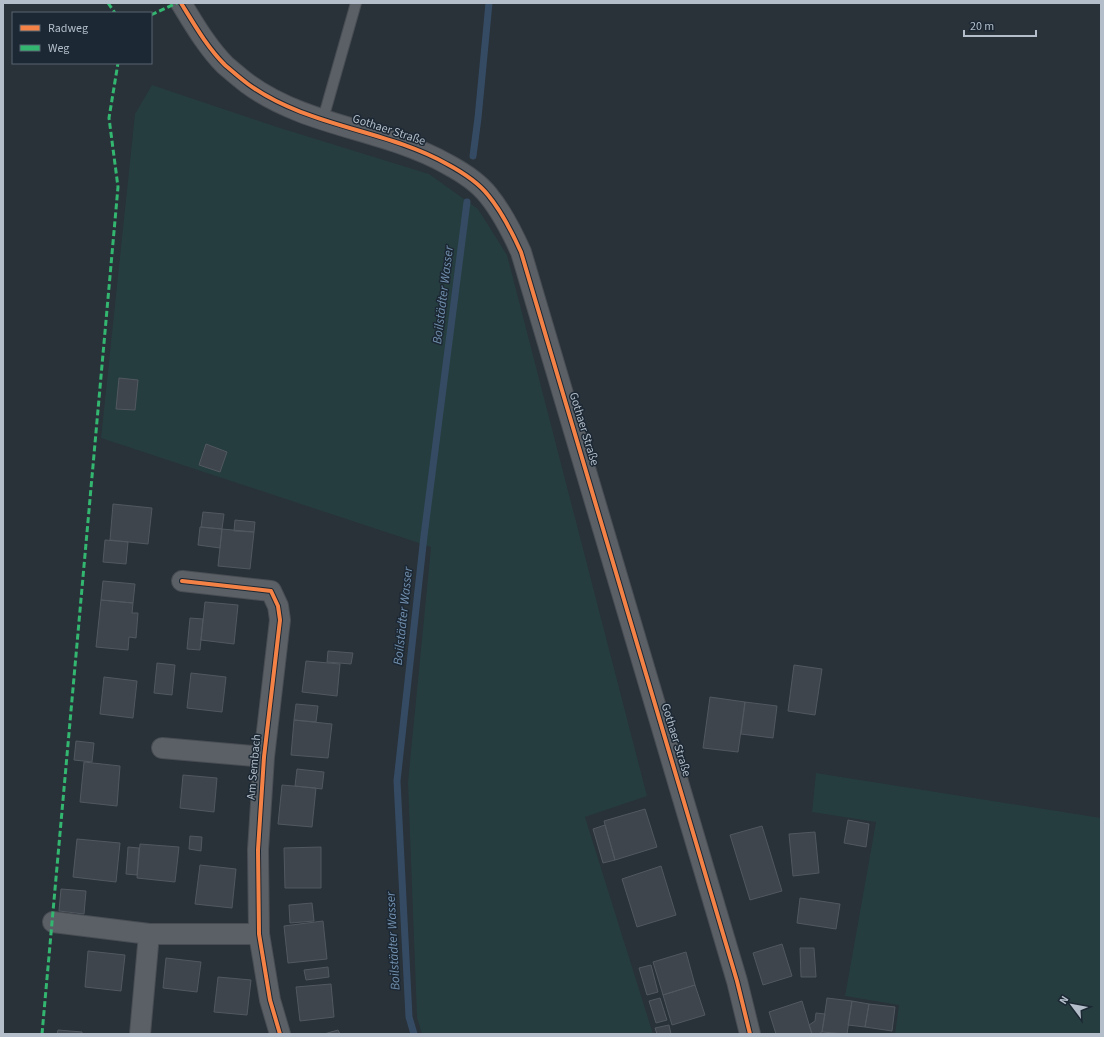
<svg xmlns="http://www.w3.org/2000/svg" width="1104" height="1037" font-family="'Source Sans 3',sans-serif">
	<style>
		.green { fill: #263d3f }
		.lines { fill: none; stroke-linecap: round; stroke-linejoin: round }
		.stream { stroke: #354b63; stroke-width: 7 }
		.building { fill: #3f454c; stroke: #515860 }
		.lane-casing { stroke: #484d53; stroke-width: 12 }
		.street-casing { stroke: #484d53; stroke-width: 22 }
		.lane { stroke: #5a6066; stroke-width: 10 }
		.street { stroke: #5a6066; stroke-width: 20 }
		.quiet { stroke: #33b770; stroke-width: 3; stroke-dasharray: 6 3; stroke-linecap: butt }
		.cycleway-casing { stroke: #1c2834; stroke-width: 6 }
		.cycleway { stroke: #f48246; stroke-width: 4 }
		.labels { text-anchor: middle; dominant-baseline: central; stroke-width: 3; stroke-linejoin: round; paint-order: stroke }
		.street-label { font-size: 12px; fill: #b3beca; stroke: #1c2834 }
		.water-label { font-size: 13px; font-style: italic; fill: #7290af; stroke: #1c2834 }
	</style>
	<rect width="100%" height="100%" fill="#293139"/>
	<path class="green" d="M152,85L277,127L429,174L478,209L507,255L647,796L585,817L653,1034H422L417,1018L408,782L431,547L101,438L135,114Z
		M816,773L1101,818V1034H895L899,1005L845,996L876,822L812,812Z"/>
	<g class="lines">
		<path class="stream" d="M473,156L478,118L489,3
			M414,1034L409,1017L397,781L424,536L467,202"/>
	</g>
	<path class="building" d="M119,378L138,380L135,410L116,409Z
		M206,444L227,452L220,472L199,465Z
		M113,504L152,508L148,544L110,540Z
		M203,512L224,514L222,529L201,527Z
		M235,520L255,522L254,532L234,531Z
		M200,527L222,529L220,548L198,545Z
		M222,529L254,532L250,569L218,566Z
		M105,540L128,542L126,564L103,562Z
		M103,581L135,584L133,603L101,600Z
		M101,600L133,603L132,613H138L136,638L129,637L128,650L96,647Z
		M205,602L238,605L234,644L201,640Z
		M190,618L203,619L200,650L187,649Z
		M328,651L353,653L351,664L327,662Z
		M306,661L340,664L337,696L302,692Z
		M157,663L175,665L172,695L154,693Z
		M794,665L822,669L815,715L788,711Z
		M191,673L226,677L222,712L187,708Z
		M104,677L137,681L133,718L100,714Z
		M710,697L745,702L738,752L703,748Z
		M745,702L777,706L773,738L741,734Z
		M296,704L318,706L316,722L294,720Z
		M294,720L332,724L328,758L291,755Z
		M76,741L94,743L92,762L74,760Z
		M84,762L120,766L117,806L80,802Z
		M297,769L324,772L322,789L295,786Z
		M183,775L217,778L214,812L180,808Z
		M282,785L316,788L312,827L278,824Z
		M645,809L657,847L615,860L604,821Z
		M848,820L869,824L866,847L844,843Z
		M605,825L615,860L603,863L593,829Z
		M762,826L782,891L750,900L730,835Z
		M815,832L819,873L793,876L789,834Z
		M190,836L202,837L201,851L189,849Z
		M77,839L120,843L116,882L73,877Z
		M140,844L179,847L175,882L137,878Z
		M128,847L139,848L137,875L126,874Z
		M321,847V888H285L284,848Z
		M200,865L236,869L232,908L195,904Z
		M661,866L676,915L637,927L622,879Z
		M61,889L86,891L84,914L59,911Z
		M800,898L840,904L836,929L797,923Z
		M312,903L314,921L290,923L289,905Z
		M323,921L327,959L288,963L284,926Z
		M782,944L792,976L763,985L753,953Z
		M800,948H814L816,977H801Z
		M88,951L125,955L121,991L85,987Z
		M686,952L695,985L663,995L653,962Z
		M166,958L201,962L197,992L163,988Z
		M651,965L658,992L647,995L639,968Z
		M328,967L329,977L306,980L304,970Z
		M218,977L251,980L247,1015L214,1012Z
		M331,984L334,1017L300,1021L296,987Z
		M695,985L705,1015L672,1025L663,995Z
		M660,998L667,1020L656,1023L649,1001Z
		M827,998L852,1001L847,1034L822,1032Z
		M802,1001L812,1034H776L769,1012Z
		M852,1001L869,1004L865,1027L848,1025Z
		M869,1004L895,1007L892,1031L865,1027Z
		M816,1013L825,1014L822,1032L818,1034H812L809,1025L815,1021Z
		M669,1025L671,1034H657L655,1028Z
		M58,1030L82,1032V1034H57Z
		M338,1030L340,1034H324Z"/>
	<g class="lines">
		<g class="lane-casing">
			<path id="lane" d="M323,119L356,3"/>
		</g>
		<g class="street-casing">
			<path id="street" d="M181,3C194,24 207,47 225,65C232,71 240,78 248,84C307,127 385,129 447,164C462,172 477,181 488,195C502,212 512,232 521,252L737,981L750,1034
				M182,581L271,591L278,606L280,620L264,757L258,850L259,934L270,1000L280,1034
				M162,748L264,757
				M53,922L149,934H259
				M140,1034L149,934"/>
		</g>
		<use href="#lane" class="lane"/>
		<use href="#street" class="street"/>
		<path class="quiet" d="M108,3L115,13
			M151,15L177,3
			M42,1034L118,187L109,118L118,63"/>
		<g class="cycleway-casing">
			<path id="cycleway" d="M181,3C194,24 207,47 225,65C232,71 240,78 248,84C307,127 385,129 447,164C462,172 477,181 488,195C502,212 512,232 521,252L737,981L750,1034
				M182,581L271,591L278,606L280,620L264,757L258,850L259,934L270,1000L280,1034"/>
		</g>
		<use href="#cycleway" class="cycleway"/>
	</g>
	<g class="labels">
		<g class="street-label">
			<text transform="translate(389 130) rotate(18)">Gothaer Straße</text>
			<text transform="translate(584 429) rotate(73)">Gothaer Straße</text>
			<text transform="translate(676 740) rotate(73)">Gothaer Straße</text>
			<text transform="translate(254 767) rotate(-85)">Am Sembach</text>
		</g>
		<g class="water-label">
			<text transform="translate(443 295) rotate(-83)">Boilstädter Wasser</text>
			<text transform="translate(403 616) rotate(-84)">Boilstädter Wasser</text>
			<text transform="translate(393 941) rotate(-93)">Boilstädter Wasser</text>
		</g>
	</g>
	<rect width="1104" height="1037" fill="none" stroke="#b3beca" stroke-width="8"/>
	<rect x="12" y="12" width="140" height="52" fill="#1c2834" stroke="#586470"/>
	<rect x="20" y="25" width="20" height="6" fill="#f48246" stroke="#586470"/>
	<text x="48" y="32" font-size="12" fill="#b3beca">Radweg</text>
	<rect x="20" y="45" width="20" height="6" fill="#33b770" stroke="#586470"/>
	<text x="48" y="52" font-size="12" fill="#b3beca">Weg</text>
	<g transform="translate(1072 1005) rotate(302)" stroke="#1c2834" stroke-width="3" paint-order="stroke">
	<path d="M0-3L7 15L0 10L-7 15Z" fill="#b3beca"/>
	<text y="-6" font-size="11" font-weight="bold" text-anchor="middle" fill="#b3beca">N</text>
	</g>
	<path d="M964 30v6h72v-6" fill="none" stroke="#b3beca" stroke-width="2"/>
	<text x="970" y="30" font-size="12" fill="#b3beca" stroke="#1c2834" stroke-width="3" paint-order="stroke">20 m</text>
</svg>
